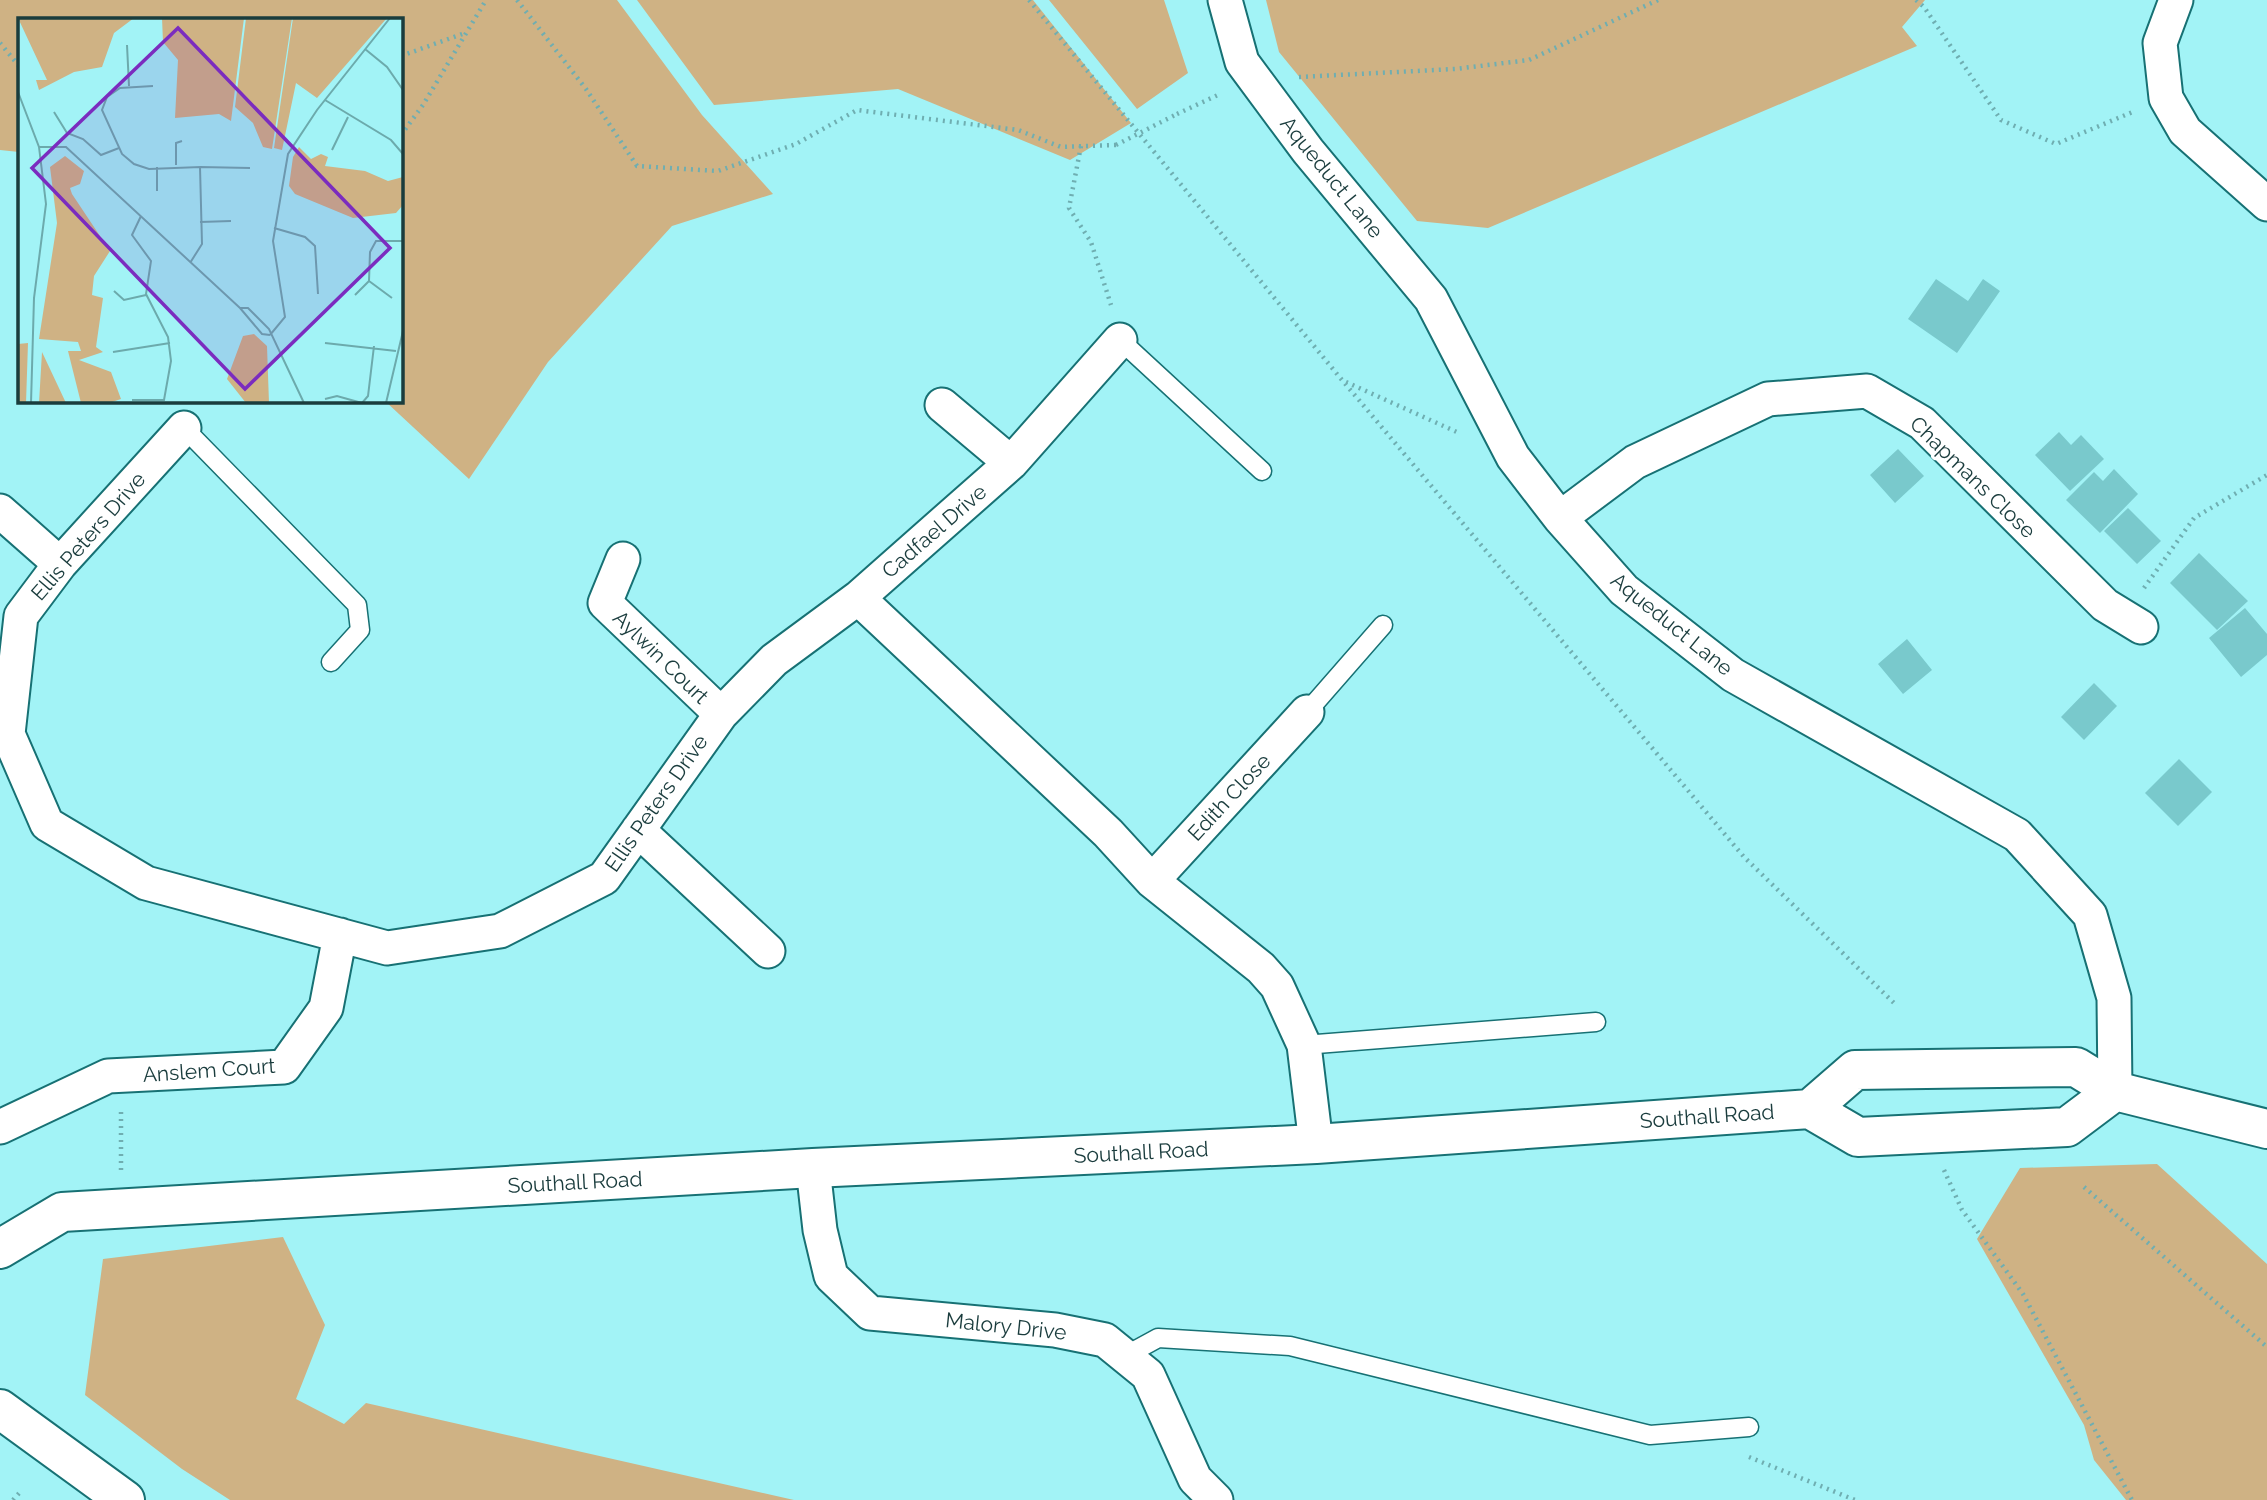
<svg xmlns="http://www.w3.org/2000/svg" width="2267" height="1500" font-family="Raleway,sans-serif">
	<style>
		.green { fill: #cfb284 }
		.building { fill: #79c9cc }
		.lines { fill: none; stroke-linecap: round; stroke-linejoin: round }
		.lane-casing { stroke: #177174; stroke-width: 21 }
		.street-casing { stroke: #177174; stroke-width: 37 }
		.secondary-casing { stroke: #177174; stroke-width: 42 }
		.path { stroke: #6faeb1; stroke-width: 4.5; stroke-dasharray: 2 5; stroke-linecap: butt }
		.lane { stroke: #fff; stroke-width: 18 }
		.street { stroke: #fff; stroke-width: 33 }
		.secondary { stroke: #fff; stroke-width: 38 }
		.path-bridge { stroke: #6faeb1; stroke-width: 4.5; stroke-dasharray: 2 5; stroke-linecap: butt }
		.labels { text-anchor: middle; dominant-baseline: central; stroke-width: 6; stroke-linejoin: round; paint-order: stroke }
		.street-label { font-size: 21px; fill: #1a3c3d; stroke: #fff }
		.inset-road { fill: none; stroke: #6caaac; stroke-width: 2 }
		.view { fill: #7b2cbf; fill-opacity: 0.15; stroke: #7b2cbf; stroke-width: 3.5 }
		.inset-edge { fill: none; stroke: #1a3c3d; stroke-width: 3.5 }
	</style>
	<rect width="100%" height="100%" fill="#a2f3f6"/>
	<path class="green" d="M0,0H617L702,115L773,194L672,226L548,362L469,479L385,401H401V19H19V152L0,150Z
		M637,0H1033L1131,123L1070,160L898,89L714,105Z
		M1049,0H1164L1188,73L1137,109Z
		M1266,0H1925L1902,27L1917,46L1488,228L1417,221L1279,52Z
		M2157,1164L2267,1264V1500H2126L2094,1460L2084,1425L1977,1239L2020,1168Z
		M283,1237L325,1325L296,1399L344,1424L366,1403L794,1500H230L182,1469L85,1395L103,1259Z"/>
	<path class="building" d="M1936,279L1968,301L1983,279L2000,291L1957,353L1908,319Z
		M2059,432L2071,445L2081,435L2104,459L2070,491L2035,455Z
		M1898,449L1924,476L1895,503L1870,475Z
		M2114,469L2138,494L2100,533L2066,500L2094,472L2103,481Z
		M2128,508L2161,541L2137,564L2104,531Z
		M2199,553L2248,601L2217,630L2170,583Z
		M2245,608L2267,634V655L2241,677L2209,638Z
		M1907,639L1932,670L1903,694L1878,664Z
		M2094,683L2117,706L2084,740L2061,717Z
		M2179,759L2212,792L2178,826L2145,793Z"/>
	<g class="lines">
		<g class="lane-casing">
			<path id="lane" d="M1120,340L1262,471
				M184,428L357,605L360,630L331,662
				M1307,712L1383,625
				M1304,1045L1596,1022
				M1125,1356L1158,1338L1290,1346L1650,1435L1749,1427"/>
		</g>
		<g class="street-casing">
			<path id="street" d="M1225,0L1242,62L1308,151L1431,299L1513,457L1560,518L1624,590L1733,675L2017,835L2090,915L2114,998L2115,1091
				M2176,0L2160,43L2166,98L2185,131L2267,204
				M942,405L1011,463
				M184,428L60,564L21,616L8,734L47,824L146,883L387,948L500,931L604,878L721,714L774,660L858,598L1108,833L1152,881L1261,968L1277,986L1304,1045L1316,1144
				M0,511L60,564
				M1560,518L1635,462L1768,399L1867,391L1922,423L2105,605L2141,627
				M623,559L605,603L721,714
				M858,598L1011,463L1120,340
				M638,830L768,951
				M1152,881L1307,712
				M0,1127L108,1076L284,1067L326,1008L340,935
				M813,1168L820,1230L831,1276L870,1313L1055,1330L1105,1340L1148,1375L1195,1479L1216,1500"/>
		</g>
		<g class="secondary-casing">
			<path id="secondary" d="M1810,1109L1858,1137L2067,1127L2115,1091
				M0,1249L62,1212L813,1168L1316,1144L1810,1109L1855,1070L2076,1067L2115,1091L2267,1129
				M0,1409L125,1500"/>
		</g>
		<path class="path" d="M517,0L586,89L637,166L718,171L796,144L857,110L1018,130L1061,147L1116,145
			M1029,0L1342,380L1744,857L1894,1003
			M1916,0L1924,7L2001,120L2056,144L2135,111
			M0,43L19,66
			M401,56L465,33
			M1299,77L1455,69L1529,60L1658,0
			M1177,114L1220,94
			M401,135L423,105L486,0
			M1081,146L1069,208L1091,242L1111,305
			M1346,382L1459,433
			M2144,588L2194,518L2267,475
			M121,1170V1112
			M1944,1170L1962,1210L2023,1294L2132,1500
			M2084,1187L2267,1347
			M1749,1457L1855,1500
			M13,1500L21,1491"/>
		<use href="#lane" class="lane"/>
		<use href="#street" class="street"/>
		<use href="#secondary" class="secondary"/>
		<path class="path-bridge" d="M1116,145L1177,114"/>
	</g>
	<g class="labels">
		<g class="street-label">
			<text transform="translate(1332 177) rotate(51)">Aqueduct Lane</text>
			<text transform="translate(1973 477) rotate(44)">Chapmans Close</text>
			<text transform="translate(934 531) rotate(-41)">Cadfael Drive</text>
			<text transform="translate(88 536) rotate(-49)">Ellis Peters Drive</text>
			<text transform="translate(1672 624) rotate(39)">Aqueduct Lane</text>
			<text transform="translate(661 657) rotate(44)">Aylwin Court</text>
			<text transform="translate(1229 797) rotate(-47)">Edith Close</text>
			<text transform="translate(656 803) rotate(-55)">Ellis Peters Drive</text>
			<text transform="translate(209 1070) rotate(-4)">Anslem Court</text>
			<text transform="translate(1707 1116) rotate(-4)">Southall Road</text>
			<text transform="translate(1141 1152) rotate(-3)">Southall Road</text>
			<text transform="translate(575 1182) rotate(-3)">Southall Road</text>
			<text transform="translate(1006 1326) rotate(6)">Malory Drive</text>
		</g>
	</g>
	<g transform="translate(18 18)">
		<rect width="385" height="385" fill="#a2f3f6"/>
		<path d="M0,0H116L96,15L84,49L56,54L21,72L18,62H29ZM144,0H226L213,103L201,96L157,100L160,42L145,24ZM228,0H274L254,131L245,129L235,105L217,89ZM275,0H369L299,80L278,65L264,132L256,130ZM281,129L293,141L303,136L310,139L307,148L347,153L370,163L385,159V187L378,195L335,200L277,176L271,168L275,139ZM47,138L66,153L62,166L52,170L54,176L92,233L76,258L74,277L85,280L78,329L85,334L61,342L93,354L103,381L91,385H63L50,333H63L60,324L21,321L39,205L32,149ZM236,316L249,328L251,385H228L209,361L225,318ZM10,325L8,385H0V326ZM24,334L48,385H21Z" fill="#cfb284"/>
		<path class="inset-road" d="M109,27L111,68M347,31L369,49L385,72M135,68L102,70L89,79L84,92L104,136L116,146L131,151L182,149L184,226L172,245M0,74L21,129L28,186L16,280L13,385M307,82L373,122L385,136M36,94L49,115L65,121L83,137L101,130M21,129H48L222,290H230L251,311L286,385M314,132L330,99M158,147V125L164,123M139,149V173M182,149L232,150M182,204L213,203M256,210L287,219L297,228L300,276M351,263L374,280M96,273L106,282L128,277M337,277L351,263L352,234L358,223H385M222,290L244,316L252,317M252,317L267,299L255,223L270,136L299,92L372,0M307,325L378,333M95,334L152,325M307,381L319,378L344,385L350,378L356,328M114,382H146L153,343L150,319L128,276L133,243L114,217L123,198M368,385L385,313"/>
		<path class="view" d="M160,10L372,230L227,371L14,150Z"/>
		<rect width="385" height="385" class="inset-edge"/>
	</g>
</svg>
